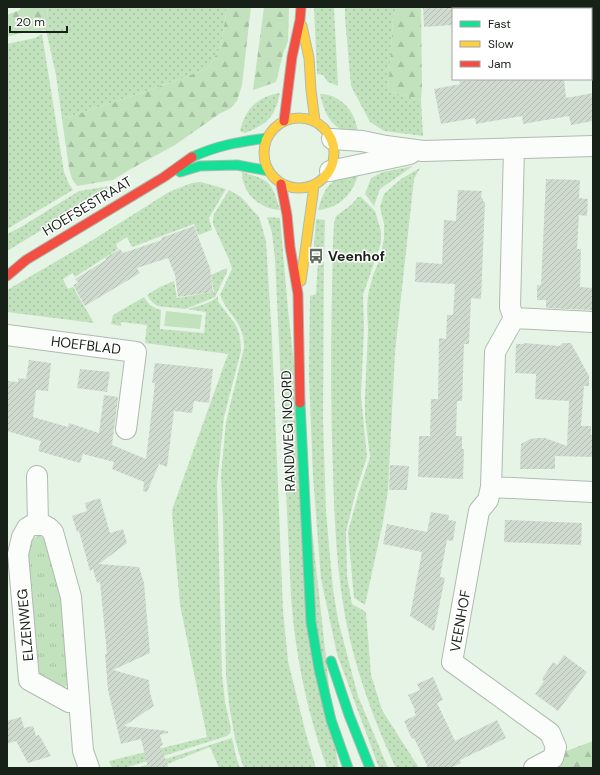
<svg xmlns="http://www.w3.org/2000/svg" width="600" height="775" font-family="'DM Sans',sans-serif">
	<style>
		.grass { fill: url(#grass-dots) }
		.forest { fill: url(#forest-firs) }
		.park { fill: url(#park-tufts) }
		.pitch { fill: #c2e2be }
		.building { fill: url(#building-hatch) }
		.lines { fill: none; stroke-linecap: round; stroke-linejoin: round }
		.street-casing { stroke: #b0bbb0; stroke-width: 22 }
		.fast-casing { stroke: #b0bbb0; stroke-width: 11 }
		.slow-casing { stroke: #b0bbb0; stroke-width: 11 }
		.jam-casing { stroke: #b0bbb0; stroke-width: 11 }
		.street { stroke: #fbfdfb; stroke-width: 20 }
		.fast { stroke: #16e098; stroke-width: 9 }
		.slow { stroke: #ffcf43; stroke-width: 9 }
		.jam { stroke: #f24e42; stroke-width: 9 }
		.labels { text-anchor: middle; dominant-baseline: central; stroke-width: 3; stroke-linejoin: round; paint-order: stroke }
		.street-label { font-size: 14px; fill: #182117; stroke: #fff }
		.poi-label { font-size: 14px; font-weight: bold; fill: #182117; stroke: #fff; text-anchor: start }
	</style>
	<defs>
		<pattern id="grass-dots" width="8" height="8" patternUnits="userSpaceOnUse"><rect width="8" height="8" fill="#c2e2be"/><path d="M2 2h.1M6 6h.1" fill="none" stroke="#a6c2a3" stroke-width="1.8" stroke-linecap="round"/></pattern>
		<pattern id="forest-firs" width="22" height="20" patternUnits="userSpaceOnUse"><rect width="22" height="20" fill="#c2e2be"/><path d="M5 1l3.5 6h-7zM16 11l3.5 6h-7z" fill="#a6c2a3"/></pattern>
		<pattern id="park-tufts" width="24" height="20" patternUnits="userSpaceOnUse"><rect width="24" height="20" fill="#c2e2be"/><path d="M3 7l-1-3M5 7V3M7 7l1-3M15 17l-1-3M17 17v-4M19 17l1-3" fill="none" stroke="#a6c2a3"/></pattern>
		<pattern id="building-hatch" width="6" height="6" patternUnits="userSpaceOnUse"><rect width="6" height="6" fill="#d0dbcf"/><path d="M-1 1l2-2M0 6l6-6M5 7l2-2" fill="none" stroke="#b2bcb1"/></pattern>
	</defs>
	<rect width="100%" height="100%" fill="#e6f4e5"/>
	<path class="grass" d="M48,7H227L221,46L214,58L207,69L144,92L62,119L56,75L46,30Z
		M314,7H334L338,86L328,82L323,75L317,74Z
		M345,7H396L393,21L388,91L421,100L423,136L384,131L370,122L351,86L345,18Z
		M42,34L64,172L69,184L73,190L7,229V44L35,38Z
		M280,93C274,118 269,123 245,133L240,131C246,108 257,97 280,93Z
		M320,94C342,94 357,114 358,134C333,132 325,116 320,94Z
		M413,166L380,189L374,206L365,194L371,178L383,172Z
		M420,168L414,179L395,352L388,490L383,522L365,605L354,598L348,532L358,495L370,457L365,416V398L368,329L367,309L368,295L373,275L380,259L384,238V224L380,207L384,194L401,179Z
		M359,170C355,192 341,208 318,210C326,181 332,181 359,170Z
		M242,172C271,181 271,181 280,210C259,209 242,193 242,172Z
		M201,182L226,189L209,218L212,230L198,235L194,224L132,247L127,237L116,244L118,249L75,277L73,273L63,279L68,289L73,287L94,323L7,312V290L91,241L169,192L192,183Z
		M116,185L12,248L7,251V234L21,227L79,191Z
		M229,190L241,197L259,217L266,241L272,338L283,610L288,661L306,734L316,768H244L241,760L235,739L229,704L226,675L223,520L221,475L226,422L244,348C245,322 228,316 220,295L232,269L230,262L213,224V218L214,214Z
		M358,197H361L375,211L381,231V243L363,295L364,328L361,396L367,457L356,491L346,532L347,576L352,604L366,612L371,675L382,710L419,768H396L394,764C370,711 350,655 342,597C336,555 334,513 333,470C330,395 331,319 333,243L334,223L336,216L351,205Z
		M267,217L280,218L288,310L338,768H327C307,712 295,655 291,596L275,259L272,233Z
		M316,219L325,220L324,259L313,258Z
		M318,261L324,262L323,418L326,512L333,589L338,620L358,696L388,768H379L337,654L321,579L313,476L309,375L310,296L316,294Z
		M227,268V272L215,297L206,301L185,309L157,306L151,301L147,295L160,287L174,281L177,298L214,292L211,275Z
		M218,296V301C232,322 241,324 241,351L224,417L217,484L222,674L225,702L231,729L230,733L227,736L125,768H112L109,761L207,737L180,605L172,514L173,507L228,354L145,343L147,325L121,322V326L111,324L113,315L144,297C148,304 153,308 161,310L160,329L204,333L206,312L187,309C197,306 210,304 218,296Z
		M232,738L236,756L240,768H219L210,747L157,768H137Z"/>
	<path class="forest" d="M20,7H48L46,30L16,34L7,37V15L20,10Z
		M227,7H251L242,85L237,101L231,108L219,114L175,145L129,170L113,180L77,186L72,179L69,168L62,119L144,92L207,69L214,58L221,46Z
		M264,7H289L288,41L283,54L276,82L253,90Z
		M396,7H421L422,86L421,100L388,91L393,21Z
		M593,741V768H548L561,753Z"/>
	<path class="park" d="M37,536H40L46,540L63,600L69,682L67,686L61,688L40,676L39,672L28,554C30,547 30,540 37,536Z"/>
	<path class="pitch" d="M166,311L202,315L200,329L164,326Z"/>
	<path class="building" d="M423,7H453V25L424,27Z
		M506,79H564L566,98L593,93V121L571,125L569,116L523,124L522,116L476,124L475,118L441,124L434,89L460,84L459,81Z
		M546,179L580,180L579,198L588,199L587,216L579,215L577,249H581L580,287L593,288V310L546,308V300H537V285H541Z
		M458,190L482,191L481,198H483V201L485,202L481,299L471,298L469,344H464L462,401H457L456,436H462V449H464L463,479L418,477L419,436H430L431,399H438L439,338L446,339L447,315H453L455,284L415,282L416,262L442,264L444,220L456,221Z
		M194,226L210,268L213,292L178,297L175,275L168,258L137,268L140,273L85,306L73,285L78,283L75,279L106,260L105,258L120,249L123,253L162,240L161,238Z
		M524,343L560,346L563,343H571L589,376V386H584L581,426H591V435H593V457L555,456V469H520L521,444L530,439L537,438H545L567,446L569,401L535,399L536,374L515,373L516,344H524Z
		M29,360L51,363L48,391L36,390L33,417L68,427L69,423L99,433L104,395L118,397L112,445L146,459L155,383H152L155,363L213,369L209,403L194,401L192,413L174,411L167,467L159,464L147,492L143,491L144,482L112,469L114,462L83,454L80,463L38,451L41,441L7,431V381L18,382V378L26,379Z
		M80,369L110,372L107,392L77,388Z
		M390,465L409,466L407,490H389Z
		M100,498L110,533L123,529L127,543L99,564L139,567L144,583L150,653L113,670L149,680L150,693L154,706L124,726L168,731V733L160,735L163,745L160,746L169,768H148L141,739L121,744L108,690L105,654H107L100,582L97,583L93,569L90,571L79,531L77,532L72,516L87,511L85,503Z
		M431,512L449,515L448,520L456,521L453,541L447,540L440,577L445,578L434,631L410,616L422,552L383,544L387,524L427,532Z
		M505,520L582,523L581,545L504,542Z
		M564,655L587,672L558,711L535,694L544,681L542,679L553,662L557,665Z
		M433,677L443,700L437,703L455,741L497,720L506,738L460,760L461,763L451,768H428L414,738L412,739L404,721L416,715L414,711L415,710L408,695L420,690L417,684Z
		M21,717L24,728L33,726L36,736L39,735L51,756L28,763L16,741L7,744V721Z"/>
	<g class="lines">
		<g class="street-casing">
			<path id="street" d="M332,139L362,141L386,146L423,151L593,146
				M514,149L510,307L514,318L495,352L491,487L488,500L479,511L452,662L550,733L556,747L553,758L534,768
				M330,171L410,154
				M514,318L593,322
				M7,335L136,352L126,429
				M37,476L38,524
				M491,487L593,492
				M79,701L69,702L29,680L18,554L22,537L27,528L32,525H44L49,528L53,532L71,597L83,751L89,768"/>
		</g>
		<g class="fast-casing">
			<path id="fast" d="M192,157C219,145 238,142 267,138
				M180,172L200,166L237,165L269,171
				M300,403L311,622L319,669L331,720L348,768
				M331,661L349,715L370,768"/>
		</g>
		<g class="slow-casing">
			<path id="slow" d="M302,26L309,58L311,90L315,121
				M264 153a35 35 0 1 1 70 0a35 35 0 1 1-70 0Z
				M301,281L314,186"/>
		</g>
		<g class="jam-casing">
			<path id="jam" d="M284,121L292,57L300,20L301,7
				M281,184L287,215L290,247L298,294L300,403
				M7,276L26,260L164,177L192,157"/>
		</g>
		<use href="#street" class="street"/>
		<use href="#fast" class="fast"/>
		<use href="#slow" class="slow"/>
		<use href="#jam" class="jam"/>
	</g>
	<defs>
		<g id="bus-bare" transform="scale(1.2)"><path d="M-5-6H5V4H4V6H2V4H-2V6H-4V4H-5ZM-3.5-4V0h7V-4ZM-3.5 1.2v1.5H-2V1.2ZM2 1.2v1.5H3.5V1.2Z" fill="#606b5f" stroke="#fff" stroke-width="2.5" paint-order="stroke"/></g>
	</defs>
	<g fill-rule="evenodd">
		<use href="#bus-bare" x="316" y="256"/>
	</g>
	<g class="labels">
		<g class="street-label">
			<text transform="translate(87 206) rotate(-31)">HOEFSESTRAAT</text>
			<text transform="translate(86 345) rotate(7)">HOEFBLAD</text>
			<text transform="translate(288 431) rotate(-92)">RANDWEG NOORD</text>
			<text transform="translate(460 621) rotate(-80)">VEENHOF</text>
			<text transform="translate(25 625) rotate(-95)">ELZENWEG</text>
		</g>
		<g class="poi-label">
			<text x="328" y="256">Veenhof</text>
		</g>
	</g>
	<rect width="600" height="775" fill="none" stroke="#182117" stroke-width="16"/>
	<rect x="452" y="8" width="140" height="72" fill="#ffffff" stroke="#a3a6a2"/>
	<rect x="460" y="21" width="20" height="6" fill="#16e098" stroke="#a3a6a2"/>
	<text x="488" y="28" font-size="12" fill="#182117">Fast</text>
	<rect x="460" y="41" width="20" height="6" fill="#ffcf43" stroke="#a3a6a2"/>
	<text x="488" y="48" font-size="12" fill="#182117">Slow</text>
	<rect x="460" y="61" width="20" height="6" fill="#f24e42" stroke="#a3a6a2"/>
	<text x="488" y="68" font-size="12" fill="#182117">Jam</text>
	<path d="M10 26v6h57v-6" fill="none" stroke="#182117" stroke-width="2"/>
	<text x="16" y="26" font-size="12" fill="#182117" stroke="#ffffff" stroke-width="3" paint-order="stroke">20 m</text>
</svg>
